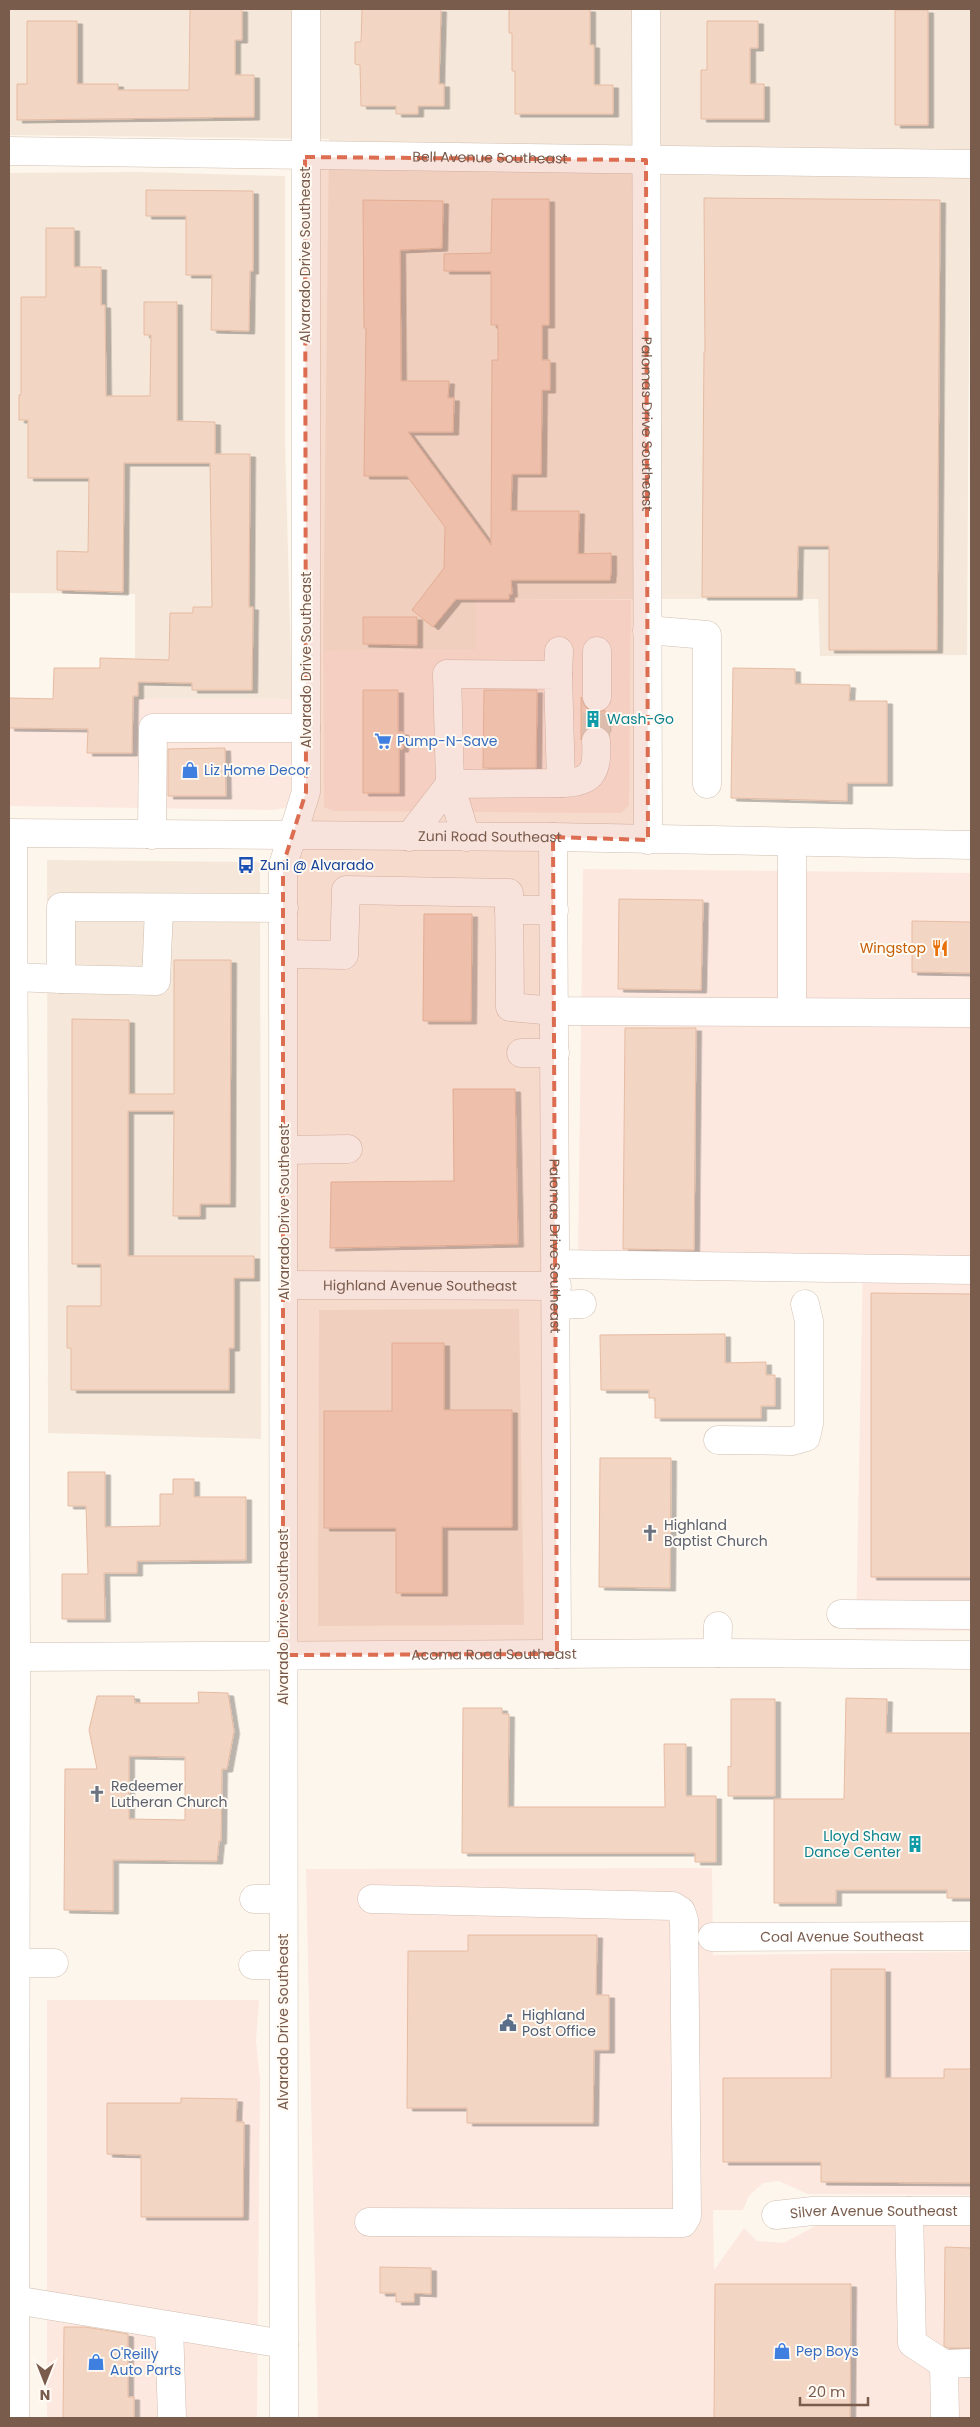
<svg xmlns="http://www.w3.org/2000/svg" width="980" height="2427" font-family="Poppins,sans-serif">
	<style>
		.residential { fill: #f5e8da }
		.commercial { fill: #fde8e0 }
		.building { fill: #f3d5c3; stroke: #e6bba3; fill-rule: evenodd; filter: url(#shadow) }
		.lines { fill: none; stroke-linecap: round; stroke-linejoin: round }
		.minor-tunnel { stroke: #dcd0c4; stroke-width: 28; stroke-dasharray: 28 14; stroke-linecap: butt }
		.minor-casing { stroke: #d1beb0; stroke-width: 29 }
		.minor { stroke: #fff; stroke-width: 28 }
		.marked { fill: #dc6d51; fill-opacity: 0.2; stroke: #dc6d51; stroke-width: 4; stroke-dasharray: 10 6; stroke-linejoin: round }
		.labels { text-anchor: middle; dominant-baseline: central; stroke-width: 4; stroke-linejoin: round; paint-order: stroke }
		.street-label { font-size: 14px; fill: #7a5c4d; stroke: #fffaf3 }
		.culture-label { font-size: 14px; fill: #0d838f; stroke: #fffaf3; text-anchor: start }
		.shop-label { font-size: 14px; fill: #366cbe; stroke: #fffaf3; text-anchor: start }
		.transit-label { font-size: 14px; fill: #164399; stroke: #fffaf3; text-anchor: start }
		.food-label { font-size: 14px; fill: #c56008; stroke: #fffaf3; text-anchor: end }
		.worship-label { font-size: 14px; fill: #5b616d; stroke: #fffaf3; text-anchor: start }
		.service-label { font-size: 14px; fill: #4e5e75; stroke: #fffaf3; text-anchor: start }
	</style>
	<defs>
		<filter id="shadow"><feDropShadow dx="5.5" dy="3" stdDeviation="0" flood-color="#0004"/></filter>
	</defs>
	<rect width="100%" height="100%" fill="#fdf6ec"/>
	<path class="residential" d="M9,9H971L967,655L820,656L818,599H476L477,650L323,651L329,139L9,135Z
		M141,172L285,176V442L292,699L135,700V594L9,593V173Z
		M47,860L260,862L261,1439L48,1433Z
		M519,1309L524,1625L318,1626L319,1310Z"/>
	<path class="commercial" d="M476,599L631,600L629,805L621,813L333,811L324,807L323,651L476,650Z
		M9,698L292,699L291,802L285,808L272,810L9,806Z
		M583,869L971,873V1631L856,1630L863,1256L578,1257Z
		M712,1868L713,1955L971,1952V2195L808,2194L779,2181L763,2183L749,2196L743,2210H713L714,2270L744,2228L757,2241L784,2243L817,2225H971V2418H318L306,1869Z
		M47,2000H259L256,2041L260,2080L257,2418H47Z"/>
	<path class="building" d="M190,9H242V40H235V75H254V117L17,120V84H27V21H77V84H118V90H189Z
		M362,9H441L439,84H444V106H418V114H396V106H361L360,65L355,64V42H361Z
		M509,9H590V45H594V85H613V114H515V71H512V33H509Z
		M895,10H928V125H895Z
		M707,21H758V48H750V84H764V119H701V70H707Z
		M146,190L253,191V271H250L249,331L211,330L212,275H186V216H146Z
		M704,198L940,200L937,650H829V546H798L797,597H702L704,352H705Z
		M492,199H549V325H542V360H550V390H542L541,474H512L511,511H579L578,554L611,553V572L610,580H511L512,594H509V599H456L433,627L412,610L444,568L445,527L407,476H364L366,328H364L363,200L443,201L442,248L400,250L401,381H449L448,398H454L453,432H408L491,545L492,360H498V325H491V271H444V254L491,253Z
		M46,228H74V267H101V305H105L106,396H150L151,335H144V302H177V421L215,422V454H250L249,607H253L252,690H192V683L138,682V696H133L132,753H87L88,729L9,728V698L53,699L54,668H100V658L169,660L170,613H193V607H212L210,463H124L123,592L57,590V551L88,552L89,478H28V420H19V395H21V297H46Z
		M363,617H417V645L363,644Z
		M733,668L795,669V684L850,685L849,701H887V783H847V801L731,798Z
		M363,690H398V732H403V749H399V793H363Z
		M484,690H537L536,768H483Z
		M581,697L584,705L590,711L597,713L605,710V729L596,725L588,728L583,733L581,740Z
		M225,748L226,796H168V749Z
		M619,899L703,900L701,990L618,989Z
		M424,914H472L471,1021H423Z
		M912,921L971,922V973L912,972Z
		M174,960H231L230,1204H200V1216H173L174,1111H128V1256H254V1278H234V1348H229V1390H71V1348H67V1306H101V1264H72V1019L129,1020V1094H174Z
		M625,1028H696L694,1250L623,1249Z
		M453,1089H515L518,1244L330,1248L331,1182L454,1181Z
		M871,1293L971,1294V1577H871Z
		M725,1334V1363L766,1362V1375H775V1406H761V1418H655V1398H649V1390H601L600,1335Z
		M392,1343H444V1410H512V1527H442V1593H396V1528H324V1411H392Z
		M600,1458H671L670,1588L599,1587Z
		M68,1472H105V1527L160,1526V1494H173V1479H194V1497H246V1560L137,1561V1573H104L105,1619H62V1574H88L86,1506H68Z
		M198,1692L228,1693L234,1731L227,1769H222L221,1841H219L217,1861L113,1860V1911L64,1910L65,1769H97L89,1730L97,1696H134L135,1703H199ZM129,1756L185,1757V1820L129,1819Z
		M846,1698L887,1699L886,1733H971V1898H947V1890H836V1903H774V1799H844Z
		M731,1699H775V1796H728V1766L731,1767Z
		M463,1708H502V1714H509L508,1807H665L664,1744H686V1796H716V1862H695V1853H462Z
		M468,1935H597L596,1995H609V2050H594L593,2123H467V2108H407L408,1951H468Z
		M831,1969H885V2078H944V2069H971V2183L821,2182V2162H723V2078H831Z
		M181,2098L237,2099L236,2122H244L243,2217H141V2155L107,2154V2103H181Z
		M945,2247L971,2248V2348H948L944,2346Z
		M380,2267L431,2268V2294L414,2293V2302H396V2293H380Z
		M715,2284H851L850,2418H714Z
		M64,2327H85L128,2334V2397H134V2418H63Z"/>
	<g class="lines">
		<path class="minor-tunnel" d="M596,741L597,697"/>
		<g class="minor-casing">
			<g id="minor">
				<path id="s1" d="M646,9L648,840"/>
				<path id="s2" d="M9,151L971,164"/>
				<path d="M647,630L707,635V784"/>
				<path d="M597,651V697"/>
				<path d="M447,674L558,675L561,783L450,784Z"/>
				<path d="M558,675L559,651"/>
				<path d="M561,783C592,783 598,772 596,741"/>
				<path d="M450,784L466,837"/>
				<path id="s3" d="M9,833L553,837L971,845"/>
				<path d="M13,834L16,1657L15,2418"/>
				<path d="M152,835L153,728H306"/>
				<path d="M409,837L450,784"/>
				<path id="s4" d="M553,837L557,1654"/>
				<path d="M792,842V1011"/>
				<path d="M509,910H554"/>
				<path d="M284,954L344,955L346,890L509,893L510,1007L554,1011L971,1013"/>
				<path d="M14,977L61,979V907L284,908"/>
				<path d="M61,979L156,981L159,908"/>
				<path d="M521,1053H555"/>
				<path d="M284,1150L348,1149"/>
				<path d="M557,1264L971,1270"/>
				<path id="s5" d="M284,1285L557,1286"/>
				<path d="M557,1305L582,1304"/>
				<path d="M718,1440L792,1441L806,1437L809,1424V1321L805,1304"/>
				<path d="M841,1614L971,1615"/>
				<path d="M717,1653L718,1626"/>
				<path id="s6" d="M16,1657L717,1653L971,1655"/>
				<path d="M254,1899H283"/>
				<path id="s7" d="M712,1937L971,1936"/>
				<path d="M16,1963H54"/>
				<path d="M253,1965H283"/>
				<path d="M909,2211L912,2343L944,2364"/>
				<path id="s8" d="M776,2215L813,2211H971"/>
				<path d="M369,2222L683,2223L687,2216L684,1920L681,1911L673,1906L372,1899"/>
				<path d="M15,2300L284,2344"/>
				<path d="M169,2326L172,2418"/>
				<path d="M284,2418L283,865L306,792V9"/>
				<path d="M945,2418L944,2364L971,2363"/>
			</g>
		</g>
		<use href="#minor" class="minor"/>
	</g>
	<path class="marked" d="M305,157L646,160L648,840L553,837L557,1654L283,1655V865L306,792Z"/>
	<defs>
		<g id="building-bare" transform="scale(1.35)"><path d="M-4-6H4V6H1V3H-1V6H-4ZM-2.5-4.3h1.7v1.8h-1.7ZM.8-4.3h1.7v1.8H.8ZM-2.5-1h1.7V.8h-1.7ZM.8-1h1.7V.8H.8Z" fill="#0f9aa8" stroke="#fffaf3" stroke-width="2.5" paint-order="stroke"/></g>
		<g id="supermarket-bare" transform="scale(1.35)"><path d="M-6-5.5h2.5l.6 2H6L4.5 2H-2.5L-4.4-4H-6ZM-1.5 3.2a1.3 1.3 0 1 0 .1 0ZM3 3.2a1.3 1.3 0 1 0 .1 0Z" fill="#3f7fe0" stroke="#fffaf3" stroke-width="2.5" paint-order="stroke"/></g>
		<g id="shop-bare" transform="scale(1.35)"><path d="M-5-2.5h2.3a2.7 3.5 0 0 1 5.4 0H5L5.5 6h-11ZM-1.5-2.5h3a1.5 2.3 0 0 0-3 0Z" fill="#3f7fe0" stroke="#fffaf3" stroke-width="2.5" paint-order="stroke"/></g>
		<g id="bus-bare" transform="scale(1.35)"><path d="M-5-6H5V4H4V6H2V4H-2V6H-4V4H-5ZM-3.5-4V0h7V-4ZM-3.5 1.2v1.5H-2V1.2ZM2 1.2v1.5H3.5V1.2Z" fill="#1a4fb4" stroke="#fffaf3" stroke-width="2.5" paint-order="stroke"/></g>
		<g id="restaurant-bare" transform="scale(1.35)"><path d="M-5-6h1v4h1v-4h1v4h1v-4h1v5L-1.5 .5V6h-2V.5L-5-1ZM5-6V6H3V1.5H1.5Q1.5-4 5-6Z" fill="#e8710a" stroke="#fffaf3" stroke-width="2.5" paint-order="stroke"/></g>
		<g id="church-bare" transform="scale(1.35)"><path d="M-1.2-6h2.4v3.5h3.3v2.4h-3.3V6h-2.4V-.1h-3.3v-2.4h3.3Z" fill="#6b7280" stroke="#fffaf3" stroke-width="2.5" paint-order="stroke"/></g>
		<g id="civic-bare" transform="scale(1.35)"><path d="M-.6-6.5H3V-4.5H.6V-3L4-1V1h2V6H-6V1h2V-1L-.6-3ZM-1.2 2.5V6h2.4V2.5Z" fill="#5c6f8a" stroke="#fffaf3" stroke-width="2.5" paint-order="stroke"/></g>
	</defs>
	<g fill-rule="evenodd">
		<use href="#building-bare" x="593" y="719"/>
		<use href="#supermarket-bare" x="383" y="741"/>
		<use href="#shop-bare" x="190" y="770"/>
		<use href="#bus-bare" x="246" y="865"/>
		<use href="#restaurant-bare" x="940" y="948"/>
		<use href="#church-bare" x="650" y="1533"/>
		<use href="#church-bare" x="97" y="1794"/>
		<use href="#building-bare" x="915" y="1844"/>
		<use href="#civic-bare" x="508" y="2023"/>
		<use href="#shop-bare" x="782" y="2351"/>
		<use href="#shop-bare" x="96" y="2362"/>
	</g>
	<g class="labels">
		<g class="street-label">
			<text stroke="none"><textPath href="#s2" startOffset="481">Bell Avenue Southeast</textPath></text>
			<text transform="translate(305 255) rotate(-90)">Alvarado Drive Southeast</text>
			<text stroke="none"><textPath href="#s1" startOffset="415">Palomas Drive Southeast</textPath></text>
			<text transform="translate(306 660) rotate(-90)">Alvarado Drive Southeast</text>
			<text stroke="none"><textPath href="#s3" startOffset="481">Zuni Road Southeast</textPath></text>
			<text transform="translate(284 1212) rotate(-90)">Alvarado Drive Southeast</text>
			<text stroke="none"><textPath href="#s4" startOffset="409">Palomas Drive Southeast</textPath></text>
			<text stroke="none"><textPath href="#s5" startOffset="136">Highland Avenue Southeast</textPath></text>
			<text transform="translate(283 1617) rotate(-90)">Alvarado Drive Southeast</text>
			<text stroke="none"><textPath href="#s6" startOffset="478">Acoma Road Southeast</textPath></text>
			<text stroke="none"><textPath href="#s7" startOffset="130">Coal Avenue Southeast</textPath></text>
			<text transform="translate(283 2022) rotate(-90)">Alvarado Drive Southeast</text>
			<text stroke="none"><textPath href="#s8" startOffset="98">Silver Avenue Southeast</textPath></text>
		</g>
		<g class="culture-label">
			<text x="607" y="719">Wash-Go</text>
			<text x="901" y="1836" text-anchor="end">Lloyd Shaw<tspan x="901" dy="16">Dance Center</tspan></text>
		</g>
		<g class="shop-label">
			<text x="397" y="741">Pump-N-Save</text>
			<text x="204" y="770">Liz Home Decor</text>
			<text x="796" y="2351">Pep Boys</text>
			<text x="110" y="2354">O'Reilly<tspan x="110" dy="16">Auto Parts</tspan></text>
		</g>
		<g class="transit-label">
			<text x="260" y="865">Zuni @ Alvarado</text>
		</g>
		<g class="food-label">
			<text x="926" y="948">Wingstop</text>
		</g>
		<g class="worship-label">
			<text x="664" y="1525">Highland<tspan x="664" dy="16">Baptist Church</tspan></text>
			<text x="111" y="1786">Redeemer<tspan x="111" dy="16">Lutheran Church</tspan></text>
		</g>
		<g class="service-label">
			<text x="522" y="2015">Highland<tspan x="522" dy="16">Post Office</tspan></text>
		</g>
	</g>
	<rect width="980" height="2427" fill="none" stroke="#7a5c4d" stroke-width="20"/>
	<g transform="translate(45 2382) rotate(180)" stroke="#fffaf3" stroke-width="4" paint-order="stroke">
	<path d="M0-4L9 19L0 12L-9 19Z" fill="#7a5c4d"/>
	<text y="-8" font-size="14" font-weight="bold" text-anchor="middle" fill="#7a5c4d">N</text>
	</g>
	<path d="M800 2397v8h68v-8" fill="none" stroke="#7a5c4d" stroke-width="2.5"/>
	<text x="808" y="2397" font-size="15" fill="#7a5c4d" stroke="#fffaf3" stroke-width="4" paint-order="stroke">20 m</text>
</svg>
